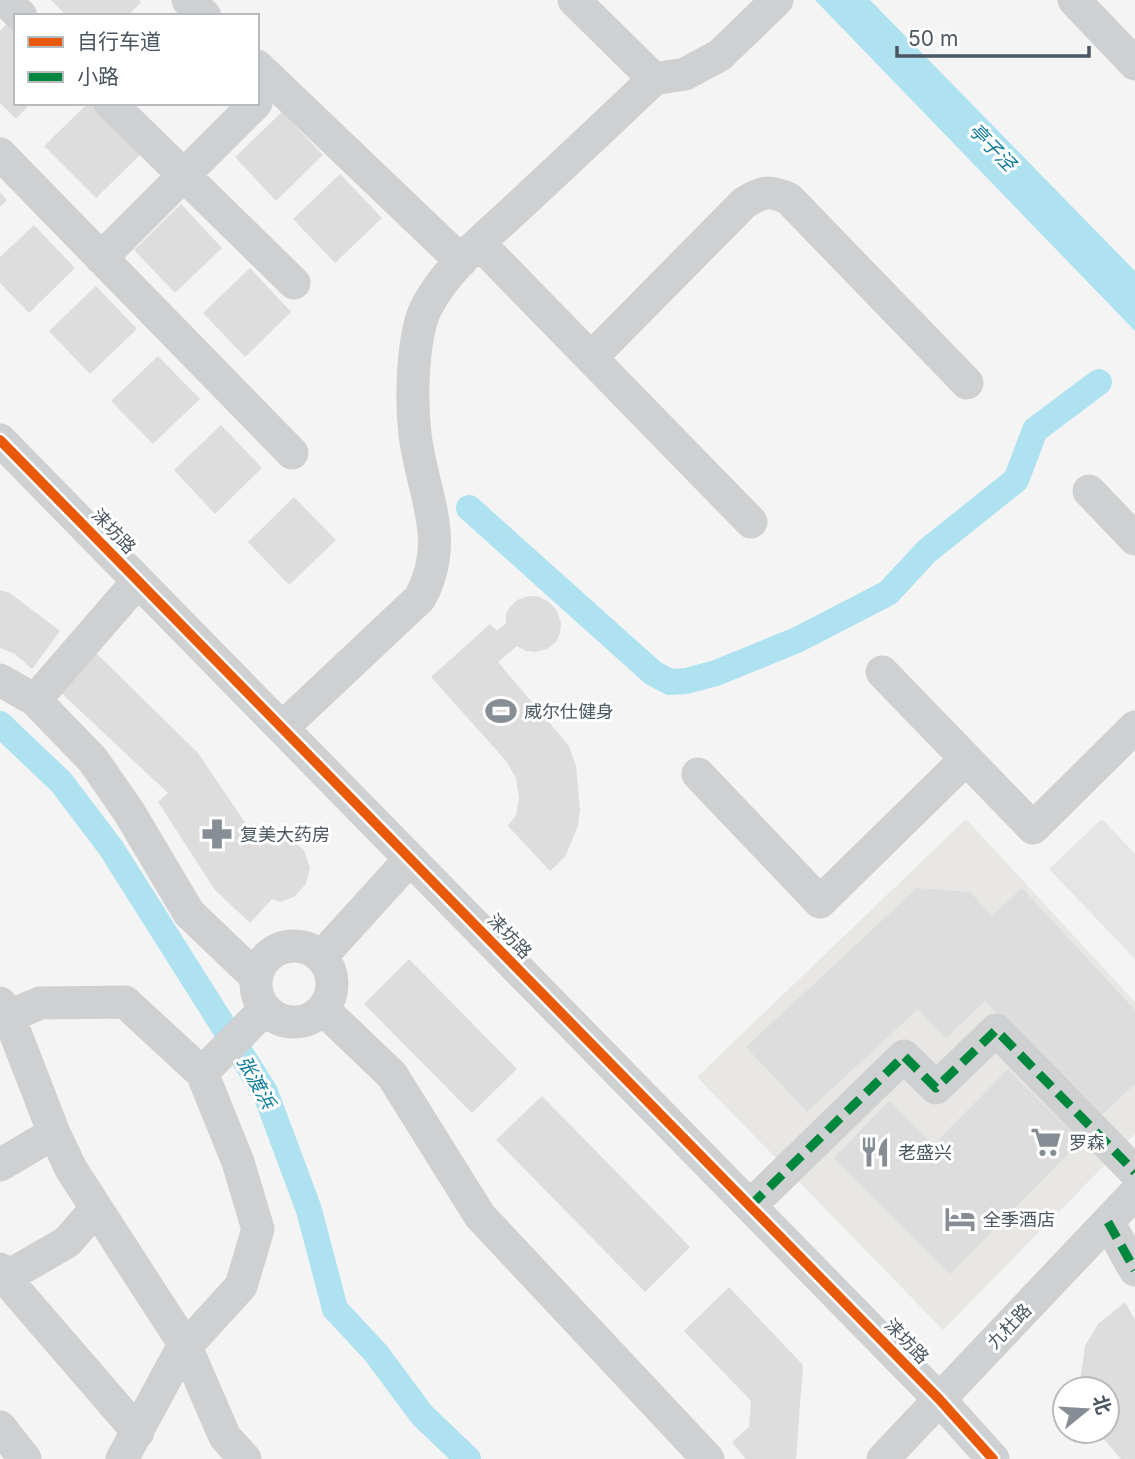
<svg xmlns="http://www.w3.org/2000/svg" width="1135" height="1459" font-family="Inter,'Noto Sans SC',sans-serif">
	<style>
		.commercial { fill: #e8e7e3 }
		.education { fill: #e6e5e6 }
		.water { fill: #aee2f0 }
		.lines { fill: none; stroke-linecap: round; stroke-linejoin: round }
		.canal { stroke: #aee2f0; stroke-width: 26 }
		.building { fill: #ddddde }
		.minor { stroke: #ced0d2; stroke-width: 33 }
		.quiet { stroke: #00873e; stroke-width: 9; stroke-dasharray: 18 9; stroke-linecap: butt }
		.cycleway-casing { stroke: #fff; stroke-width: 15 }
		.cycleway { stroke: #e8590c; stroke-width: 10 }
		.labels { text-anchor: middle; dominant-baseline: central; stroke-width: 6; stroke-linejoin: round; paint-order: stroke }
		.street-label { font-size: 18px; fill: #4a5661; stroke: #fff }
		.poi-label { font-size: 18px; fill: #4a5661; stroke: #fff; text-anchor: start }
		.water-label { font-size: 19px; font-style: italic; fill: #0c7c9b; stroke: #fff }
	</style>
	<rect width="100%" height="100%" fill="#f4f4f4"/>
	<path class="commercial" d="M966,819L1135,1002V1134L943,1330L697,1077Z"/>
	<path class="education" d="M1102,819L1135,854V959L1049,869Z"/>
	<path class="water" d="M815,0H870L1135,271V331Z"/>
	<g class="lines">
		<path class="canal" d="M469,508L653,673L670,682L686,681L716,673L797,640L888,593L927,551L1016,480L1035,430L1099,382
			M0,724L61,782L111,848L265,1092L309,1210L335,1309L376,1353L422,1415L468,1459"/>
	</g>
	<path class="building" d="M51,0H139L141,2L127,16H67Z
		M8,23L16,30V103H31L16,119L0,103V31Z
		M88,103H91L141,154L96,198L44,146Z
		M282,112L323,155L276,201L235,157Z
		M340,174L382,218L335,263L293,219Z
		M0,192L7,200L0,207Z
		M181,204L222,248L175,293L134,250Z
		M34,225L75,268L29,313L0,283V257Z
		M250,268L291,312L245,357L203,313Z
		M96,286L137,329L90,374L49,331Z
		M158,356L200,399L153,444L111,401Z
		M221,425L262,468L215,514L174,470Z
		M294,497L336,540L289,585L248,542Z
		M0,590L10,593L60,631L32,669L15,654L0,648Z
		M529,596L540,597L549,602L557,611L561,623L560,633L556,642L547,649L535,652L526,651L517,646L498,662L569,746L576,766L580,809L578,826L565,857L550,871L508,826L516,815L519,798L516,778L506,761L431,677L490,624L497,631L506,623V614L510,607L517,600Z
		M96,653L198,753L255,837L270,832L288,837L304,850L310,868L306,884L294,897L280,902L272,899L250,923L215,890L158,802L168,793L59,691Z
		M917,888L970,892L992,916L1022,888L1135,1010V1084L1095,1121L985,1001L946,1038L918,1009L807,1112L746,1047Z
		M409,959L517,1069L472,1113L364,1004Z
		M1008,1069L1081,1141L950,1274L834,1158L889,1101L933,1145Z
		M542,1096L690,1247L645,1292L496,1140Z
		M729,1287L803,1365L796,1459H746L732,1442L749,1427L751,1401L684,1331Z
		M1125,1302L1135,1320V1459H1121L1097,1431H1107V1389H1079L1085,1346L1098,1324Z"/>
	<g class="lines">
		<path class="minor" d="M5,0L21,16
			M188,0L205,16
			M574,0L654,79
			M1074,0L1135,64
			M257,66L461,261
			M110,103L294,283
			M0,154L292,453
			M479,243L751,522
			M101,258L256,103
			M591,358L744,203C763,191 770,190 789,199L967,383
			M0,440L939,1399L993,1459
			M1089,491L1135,539
			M882,672L1033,828L1135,727
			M0,680L35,700L93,760L129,812L189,913L256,977
			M35,700L138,581
			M282,728L420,598C452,539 422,494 415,434C411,401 412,337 426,308C447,267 486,237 519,206C564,164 609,122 654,79L685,74L720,55L777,0
			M698,774L820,902L966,759
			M256 984a38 38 0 1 1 76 0a38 38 0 1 1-76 0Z
			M321,957L410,859
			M0,1003L9,1017L54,1133L71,1169L186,1347L225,1437L245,1459
			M323,1009L392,1075L480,1216L708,1459
			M0,1020L40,1003L125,1002L202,1073L238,1162L258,1229L241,1286L179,1354L122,1459
			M202,1073L265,1009
			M0,1165L54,1133
			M750,1206L904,1056L936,1088L996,1030L1135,1172
			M1108,1222L1135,1270
			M0,1269L5,1278L138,1432
			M5,1278L67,1242L96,1209
			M0,1427L25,1459
			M883,1459L1135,1193"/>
		<path class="quiet" d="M750,1206L904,1056L936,1088L996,1030L1135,1172
			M1108,1222L1135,1270"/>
		<g class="cycleway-casing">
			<path id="cycleway" d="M0,440L939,1399L993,1459"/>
		</g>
		<use href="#cycleway" class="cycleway"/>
	</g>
	<defs>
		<g id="stadium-bare" transform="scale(2.415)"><path d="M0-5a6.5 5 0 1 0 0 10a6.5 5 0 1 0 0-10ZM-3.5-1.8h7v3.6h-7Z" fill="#868d94" stroke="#fff" stroke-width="2.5" paint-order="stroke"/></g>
		<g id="pharmacy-bare" transform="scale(2.415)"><path d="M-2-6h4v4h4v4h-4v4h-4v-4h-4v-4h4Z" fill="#868d94" stroke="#fff" stroke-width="2.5" paint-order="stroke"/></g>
		<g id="supermarket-bare" transform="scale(2.415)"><path d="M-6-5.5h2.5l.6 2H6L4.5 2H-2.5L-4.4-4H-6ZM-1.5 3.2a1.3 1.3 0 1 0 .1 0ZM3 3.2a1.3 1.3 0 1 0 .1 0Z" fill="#868d94" stroke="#fff" stroke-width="2.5" paint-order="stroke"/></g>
		<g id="restaurant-bare" transform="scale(2.415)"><path d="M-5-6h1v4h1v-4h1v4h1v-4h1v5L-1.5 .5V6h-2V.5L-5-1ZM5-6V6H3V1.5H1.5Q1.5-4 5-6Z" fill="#868d94" stroke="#fff" stroke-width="2.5" paint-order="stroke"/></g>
		<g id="hotel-bare" transform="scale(2.415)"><path d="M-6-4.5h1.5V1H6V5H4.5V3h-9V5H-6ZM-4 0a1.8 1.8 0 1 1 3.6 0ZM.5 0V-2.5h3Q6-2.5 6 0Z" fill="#868d94" stroke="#fff" stroke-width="2.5" paint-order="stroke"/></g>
	</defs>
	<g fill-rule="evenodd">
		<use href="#stadium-bare" x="501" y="711"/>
		<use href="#pharmacy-bare" x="217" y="834"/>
		<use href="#supermarket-bare" x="1046" y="1142"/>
		<use href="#restaurant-bare" x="875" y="1152"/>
		<use href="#hotel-bare" x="960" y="1219"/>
	</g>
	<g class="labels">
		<g class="street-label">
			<text transform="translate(114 531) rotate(46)">涞坊路</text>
			<text transform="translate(510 936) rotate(46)">涞坊路</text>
			<text transform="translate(1009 1326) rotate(-46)">九杜路</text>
			<text transform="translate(907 1341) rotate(46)">涞坊路</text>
		</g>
		<g class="poi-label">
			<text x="524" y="711">威尔仕健身</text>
			<text x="240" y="834">复美大药房</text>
			<text x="1069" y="1142">罗森</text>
			<text x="898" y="1152">老盛兴</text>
			<text x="983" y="1219">全季酒店</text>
		</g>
		<g class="water-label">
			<text transform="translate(992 147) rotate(46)">亭子泾</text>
			<text transform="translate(256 1082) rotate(61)">张渡浜</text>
		</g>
	</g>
	<rect x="14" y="14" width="245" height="91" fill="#ffffff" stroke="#b7bbc0" stroke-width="2"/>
	<rect x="28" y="37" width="35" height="10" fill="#e8590c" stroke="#b7bbc0" stroke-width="2"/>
	<text x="77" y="49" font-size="21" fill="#4a5661">自行车道</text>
	<rect x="28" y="72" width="35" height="10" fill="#00873e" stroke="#b7bbc0" stroke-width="2"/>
	<text x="77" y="84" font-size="21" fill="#4a5661">小路</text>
	<g transform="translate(1086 1410) rotate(72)"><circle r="33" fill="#ffffff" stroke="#b7bbc0" stroke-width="2"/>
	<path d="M0-5L12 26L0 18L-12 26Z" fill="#868d94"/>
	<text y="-10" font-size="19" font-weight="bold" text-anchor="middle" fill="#4a5661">北</text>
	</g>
	<path d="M897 46v10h192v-10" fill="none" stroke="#4a5661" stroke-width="3.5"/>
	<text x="908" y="46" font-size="21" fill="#4a5661" stroke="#ffffff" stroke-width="5" paint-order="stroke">50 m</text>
</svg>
